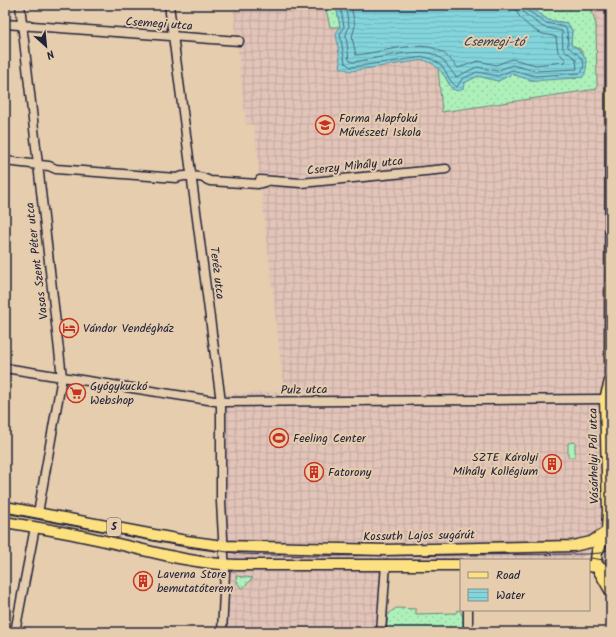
<svg xmlns="http://www.w3.org/2000/svg" width="616" height="637" font-family="Kalam,sans-serif">
	<style>
		.industrial { fill: url(#industrial-grid) }
		.grass { fill: url(#grass-dots); stroke: #68897a }
		.pitch { fill: #aef0ba; stroke: #68897a }
		.water { fill: url(#water-rules); stroke: #5c8d9b }
		.lines { fill: none; stroke-linecap: round; stroke-linejoin: round }
		.shore { stroke: #49697b; stroke-width: 1 }
		.minor-casing { stroke: #22223b; stroke-width: 11 }
		.major-casing { stroke: #22223b; stroke-width: 13 }
		.minor { stroke: #e5cdad; stroke-width: 8 }
		.major { stroke: #fde080; stroke-width: 10 }
		.tram { stroke: #22223b; stroke-width: 1 }
		.labels { text-anchor: middle; dominant-baseline: central; stroke-width: 4; stroke-linejoin: round; paint-order: stroke }
		.shield { fill: #e5cdad; stroke: #5c555d; stroke-width: 1 }
		.shield-label { font-size: 11px; font-weight: bold; fill: #22223b }
		.street-label { font-size: 12px; fill: #22223b; stroke: #e5cdad }
		.poi-label { font-size: 12px; fill: #22223b; stroke: #e5cdad; text-anchor: start }
		.water-label { font-size: 13px; font-style: italic; fill: #313d53; stroke: #e5cdad }
	</style>
	<defs>
		<pattern id="industrial-grid" width="8" height="8" patternUnits="userSpaceOnUse"><rect width="8" height="8" fill="#e2c4b9"/><path d="M0 4h8M4 0v8" fill="none" stroke="#c2a8a0"/></pattern>
		<pattern id="grass-dots" width="8" height="8" patternUnits="userSpaceOnUse"><rect width="8" height="8" fill="#aef0ba"/><path d="M2 2h.1M6 6h.1" fill="none" stroke="#95cea1" stroke-width="1.8" stroke-linecap="round"/></pattern>
		<pattern id="water-rules" width="6" height="5" patternUnits="userSpaceOnUse"><rect width="6" height="5" fill="#83d4db"/><path d="M0 2.5h6" fill="none" stroke="#71b6bd"/></pattern>
	</defs>
	<rect width="100%" height="100%" fill="#e5cdad"/>
	<filter id="ink" filterUnits="userSpaceOnUse"><feTurbulence type="fractalNoise" baseFrequency=".025" numOctaves="2"/><feDisplacementMap in="SourceGraphic" scale="8" xChannelSelector="R" yChannelSelector="G"/><feConvolveMatrix kernelMatrix="1 2 1 2 8 2 1 2 1" color-interpolation-filters="sRGB"/></filter>
	<g filter="url(#ink)">
		<path class="industrial" d="M5,5H11L13,20L5,19Z
			M233,5H611V526L580,560H461V570L386,571L381,632H215L223,564L214,395L284,391L254,125L246,124Z"/>
		<path class="grass" d="M325,5H336L340,27H330Z
			M528,5H590L596,25L597,89L442,112L438,67L441,70L452,89L478,76L498,81L512,74L534,81L568,77L576,79L584,54L579,48L571,45L572,30L567,23L548,20Z
			M236,576L253,578L242,589L237,582Z
			M396,608L416,609V614L456,613L457,610L460,611L463,617V632H386L388,614Z"/>
		<path class="pitch" d="M575,442V457H568V443Z"/>
		<path class="water" d="M336,5H528L548,20L567,23L572,30L571,45C585,51 591,63 583,77C579,78 538,81 533,80C526,79 519,76 512,74L498,81L478,76L464,83L463,89L458,91L452,89C445,76 439,65 424,60L351,71L341,68L336,33L340,27Z"/>
		<g class="lines">
			<path class="shore" d="M340,5L344,26L340,34L345,63L351,67L425,57C450,64 443,77 457,87L462,79L477,72L498,76L512,70L535,76L581,73C590,58 575,54 568,47L567,31L565,27L546,23L527,10L526,5
				M345,5L349,26L346,35L349,60L352,62C371,60 419,47 435,55C446,60 449,69 456,77L477,67L497,71L512,65L535,71L577,69L576,59L563,49L562,31L543,27L524,13L521,5
				M351,5L355,26L352,37L356,55C378,53 419,40 438,50C447,54 452,62 458,68L478,61L496,65L512,59L536,65L565,62L566,60L558,52L556,37C552,35 547,35 543,34C532,30 515,17 515,5"/>
			<g class="minor-casing">
				<path id="minor" d="M20,5L62,377L38,513
					M169,5L221,402V502L225,573L222,632
					M5,24L239,41
					M5,161L49,166L56,169L176,178C187,174 201,176 210,181L258,184L265,182
					M260,180L301,183L446,169
					M5,368L221,402L605,399
					M468,610V632
					M15,632L35,527
					M381,632L386,564"/>
			</g>
			<g class="major-casing">
				<path id="major" d="M611,13L610,381L605,399L608,510L607,532L597,552L596,560L599,571L611,592
					M5,507L186,541L223,546L385,550L573,546L591,542L611,529
					M5,522C35,527 66,532 96,539C143,549 189,564 237,565H461
					M589,566L603,568L611,575"/>
			</g>
			<use href="#minor" class="minor"/>
			<use href="#major" class="major"/>
			<path class="tram" d="M5,512L162,542L241,554L310,556L588,554L601,553L611,548
				M590,558L611,561"/>
		</g>
	</g>
	<defs>
		<g id="school-ring" transform="scale(1)"><circle r="9.5" fill="#e5cdad" stroke="#c8321e" stroke-width="1.5"/><path d="M0-5L7-2L0 1L-7-2ZM-4 1L0 2.5L4 1V4Q0 6-4 4Z" fill="#c8321e"/></g>
		<g id="hotel-ring" transform="scale(1)"><circle r="9.5" fill="#e5cdad" stroke="#c8321e" stroke-width="1.5"/><path d="M-6-4.5h1.5V1H6V5H4.5V3h-9V5H-6ZM-4 0a1.8 1.8 0 1 1 3.6 0ZM.5 0V-2.5h3Q6-2.5 6 0Z" fill="#c8321e"/></g>
		<g id="supermarket-ring" transform="scale(1)"><circle r="9.5" fill="#e5cdad" stroke="#c8321e" stroke-width="1.5"/><path d="M-6-5.5h2.5l.6 2H6L4.5 2H-2.5L-4.4-4H-6ZM-1.5 3.2a1.3 1.3 0 1 0 .1 0ZM3 3.2a1.3 1.3 0 1 0 .1 0Z" fill="#c8321e"/></g>
		<g id="stadium-ring" transform="scale(1)"><circle r="9.5" fill="#e5cdad" stroke="#c8321e" stroke-width="1.5"/><path d="M0-5a6.5 5 0 1 0 0 10a6.5 5 0 1 0 0-10ZM-3.5-1.8h7v3.6h-7Z" fill="#c8321e"/></g>
		<g id="building-ring" transform="scale(1)"><circle r="9.5" fill="#e5cdad" stroke="#c8321e" stroke-width="1.5"/><path d="M-4-6H4V6H1V3H-1V6H-4ZM-2.5-4.3h1.7v1.8h-1.7ZM.8-4.3h1.7v1.8H.8ZM-2.5-1h1.7V.8h-1.7ZM.8-1h1.7V.8H.8Z" fill="#c8321e"/></g>
	</defs>
	<g fill-rule="evenodd">
		<use href="#school-ring" x="325" y="125"/>
		<use href="#hotel-ring" x="69" y="328"/>
		<use href="#supermarket-ring" x="76" y="393"/>
		<use href="#stadium-ring" x="279" y="438"/>
		<use href="#building-ring" x="552" y="464"/>
		<use href="#building-ring" x="314" y="472"/>
		<use href="#building-ring" x="143" y="581"/>
	</g>
	<g class="labels">
		<rect class="shield" x="107" y="518" width="14" height="18" rx="3"/>
		<g class="shield-label">
			<text x="114" y="527">5</text>
		</g>
		<g class="street-label">
			<text transform="translate(159 24) rotate(4)">Csemegi utca</text>
			<text transform="translate(355 166) rotate(-6)">Cserzy Mihály utca</text>
			<text transform="translate(37 261) rotate(-97)">Vasas Szent Péter utca</text>
			<text transform="translate(217 273) rotate(83)">Teréz utca</text>
			<text transform="translate(304 390) rotate(-1)">Pulz utca</text>
			<text transform="translate(594 456) rotate(-91)">Vásárhelyi Pál utca</text>
			<text transform="translate(419 536) rotate(-1)">Kossuth Lajos sugárút</text>
		</g>
		<g class="poi-label">
			<text x="339" y="118">Forma Alapfokú<tspan x="339" dy="14">Művészeti Iskola</tspan></text>
			<text x="83" y="328">Vándor Vendégház</text>
			<text x="90" y="386">Gyógykuckó<tspan x="90" dy="14">Webshop</tspan></text>
			<text x="293" y="438">Feeling Center</text>
			<text x="538" y="457" text-anchor="end">SZTE Károlyi<tspan x="538" dy="14">Mihály Kollégium</tspan></text>
			<text x="328" y="472">Fatorony</text>
			<text x="157" y="574">Laverna Store<tspan x="157" dy="14">bemutatóterem</tspan></text>
		</g>
		<g class="water-label">
			<text x="494" y="42">Csemegi-tó</text>
		</g>
	</g>
	<rect width="616" height="637" fill="none" stroke="#e5cdad" stroke-width="20"/>
	<rect x="10" y="10" width="596" height="617" fill="none" stroke="#22223b" stroke-width="1.5" filter="url(#ink)"/>
	<rect x="460" y="559" width="130" height="52" fill="#e5cdad" stroke="#97897f"/>
	<rect x="468" y="572" width="20" height="6" fill="#fde080" stroke="#97897f"/>
	<text x="496" y="579" font-size="12" fill="#22223b">Road</text>
	<rect x="468" y="589" width="20" height="12" fill="url(#water-rules)" stroke="#97897f"/>
	<text x="496" y="599" font-size="12" fill="#22223b">Water</text>
	<g transform="translate(46 46) rotate(153)" stroke="#e5cdad" stroke-width="3" paint-order="stroke">
	<path d="M0-3L7 15L0 10L-7 15Z" fill="#22223b"/>
	<text y="-6" font-size="11" font-weight="bold" text-anchor="middle" fill="#22223b">N</text>
	</g>
</svg>
